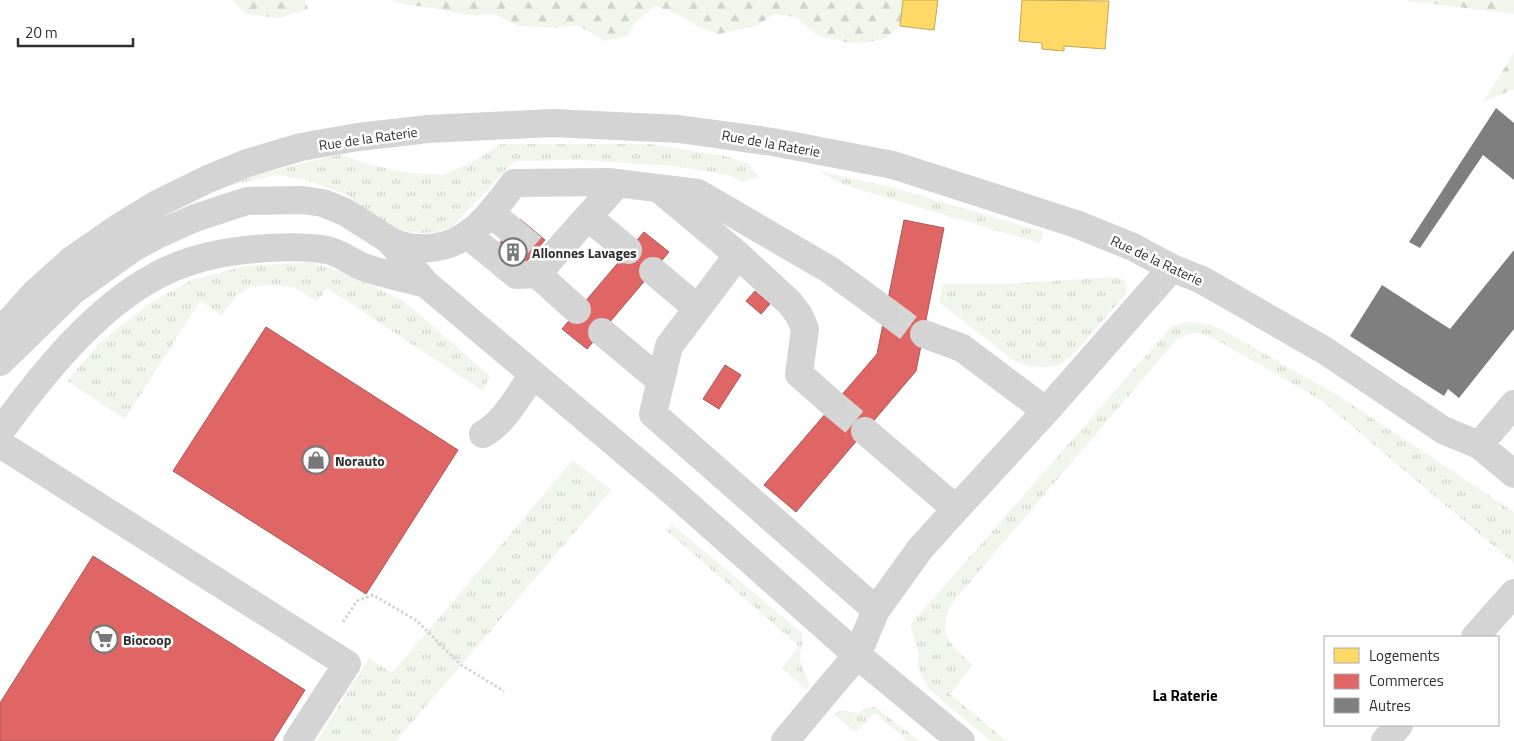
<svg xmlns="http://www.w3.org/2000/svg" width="1514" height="741" font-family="'Titillium Web',sans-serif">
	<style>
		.grass { fill: url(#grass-tufts) }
		.forest { fill: url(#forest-firs) }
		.homes { fill: #ffd966; stroke: #c1a656 }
		.shops { fill: #e06666; stroke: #ab5656 }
		.building { fill: #7f7f7f }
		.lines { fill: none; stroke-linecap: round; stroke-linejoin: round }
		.minor-tunnel { stroke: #d6d6d6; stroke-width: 28; stroke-dasharray: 28 14; stroke-linecap: butt }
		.path { stroke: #d4d4d4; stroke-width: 3; stroke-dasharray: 2.5 2.5; stroke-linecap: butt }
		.minor { stroke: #d4d4d4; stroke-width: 28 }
		.labels { text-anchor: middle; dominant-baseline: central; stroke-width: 5; stroke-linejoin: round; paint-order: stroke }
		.street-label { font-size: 14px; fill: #303030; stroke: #fff }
		.poi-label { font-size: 14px; font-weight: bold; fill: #303030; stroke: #fff; text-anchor: start }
		.neighbourhood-label { font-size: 15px; font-weight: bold; fill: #000; stroke: #fff }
	</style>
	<defs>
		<pattern id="grass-tufts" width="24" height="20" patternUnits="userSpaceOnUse" patternTransform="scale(1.25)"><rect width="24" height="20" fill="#f0f6ec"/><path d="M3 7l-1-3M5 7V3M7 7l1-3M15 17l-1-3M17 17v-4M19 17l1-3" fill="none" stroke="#ced3cb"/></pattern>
		<pattern id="forest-firs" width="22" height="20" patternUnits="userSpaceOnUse" patternTransform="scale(1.25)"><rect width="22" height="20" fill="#f0f6ec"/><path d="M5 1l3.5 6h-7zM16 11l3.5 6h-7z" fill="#ced3cb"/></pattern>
	</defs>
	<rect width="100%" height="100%" fill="#fff"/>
	<path class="grass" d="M501,144H649L724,156L748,163L759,177L743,182L729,175L673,166L580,160L515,161L453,226L436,232L421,233L402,230L390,226L367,212L348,195L304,179L276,175L224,187L249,176L342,154L363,163L402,172L443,175L475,161Z
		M819,171L894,188L1044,232L1040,243L841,184Z
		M310,262L345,273L404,301L490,376L483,391L327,288L317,301L293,287L269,285L252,286L235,297L222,315L200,301L125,419L67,381L101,341L150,303L192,280L246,266Z
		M1116,277L1125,281L1127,288L1125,295L1071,357L1059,365L1046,367L1028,366L1013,360L939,302L943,284H1005Z
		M1185,322L1203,323L1217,327L1339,396L1514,512V563L1321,400L1208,335C1196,331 1188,333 1177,339L952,603C936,636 950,644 973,665L950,694L1006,741H990L928,688L917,665L919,655L910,625L1171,327Z
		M573,460L611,490L396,741H317L369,658L392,673Z
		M672,524L802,633C804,641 801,646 800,654C799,665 807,676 810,686L807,690L782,668L799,646L666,530Z
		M874,707L878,709L919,741H908L875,713L856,732L834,715L838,710L858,713L867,708Z"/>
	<path class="forest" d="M233,0H305L308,9L280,18L245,14Z
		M393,0H903L900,26L885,39L855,44L818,36L795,17L774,14L758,25L719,34L698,27L680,15L655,6L634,23L628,36L606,41L577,25L556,28L518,26L494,14L465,15L432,8L403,4Z
		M1402,0H1514V14Z
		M1514,53V89L1483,102Z"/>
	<path class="homes" d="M903,0H938L934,30L900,26Z
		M1022,0L1109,1L1105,49L1064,46V51L1042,49V43L1019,41Z"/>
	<path class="shops" d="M520,219L545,240L507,284L483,263Z
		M904,220L944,228L916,371L796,512L764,485L877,354Z
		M644,232L669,252L587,349L562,329Z
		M755,291L770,304L761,314L746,301Z
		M266,327L458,450L366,594L173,471Z
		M725,365L741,375L719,409L703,399Z
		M93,556L305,690L273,741H0V703Z"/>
	<path class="building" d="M1496,108L1514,123V180L1483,155L1420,248L1409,242Z
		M1514,250V329L1459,398L1448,389L1444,396L1350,336L1382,285L1450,329Z"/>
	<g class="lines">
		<path class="minor-tunnel" d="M511,230L536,251
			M490,253L516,275
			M886,311L909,328L924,334
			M833,404L865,431"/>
		<path class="path" d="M343,622L357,601L373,595L417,621L461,665L504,691"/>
		<path class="minor" d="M658,188L738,255L789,302L799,315L805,329L799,374L833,404
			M491,213L511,230
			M588,217L628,250
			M467,235L490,253
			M389,240C402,247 415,249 430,248C470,245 492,212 514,183L608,182L698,193L830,270L886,311
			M738,255L669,346L653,414L876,610
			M653,271L697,308
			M537,274L618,183
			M516,275L537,274L577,310
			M0,332L34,294L73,259L118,228L157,204L208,179L247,163L301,147L358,137L428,129L553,123L679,129L773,142L893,165L1076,224L1133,247L1172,268L1202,280L1324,350L1443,430L1479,445L1514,404
			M602,332L661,381
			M924,334L962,348L1046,411L1172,268
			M0,362L74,290L133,248L159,234L195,218L247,201L302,200L323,203L345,212L389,240L426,284L673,492L857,655L961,741
			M0,432C40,377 93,310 154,277C184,260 220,252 255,249C278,247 303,246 327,250C338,252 350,261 361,266C381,274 405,278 426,284
			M483,434C505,422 519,394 533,375
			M0,444L347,664L297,741
			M1479,445L1514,474
			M956,509L1046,411
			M1475,637L1514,593
			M785,741L857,655L876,610L920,549L956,509L865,431
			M1385,741L1399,725"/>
	</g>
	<defs>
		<g id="building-ring" transform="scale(1.4375)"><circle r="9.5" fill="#fff" stroke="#787878" stroke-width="1.5"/><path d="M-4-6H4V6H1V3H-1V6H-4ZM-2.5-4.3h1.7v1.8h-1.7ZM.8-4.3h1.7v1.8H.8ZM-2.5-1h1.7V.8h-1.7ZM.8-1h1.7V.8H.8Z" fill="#787878"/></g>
		<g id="shop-ring" transform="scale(1.4375)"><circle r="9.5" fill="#fff" stroke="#787878" stroke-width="1.5"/><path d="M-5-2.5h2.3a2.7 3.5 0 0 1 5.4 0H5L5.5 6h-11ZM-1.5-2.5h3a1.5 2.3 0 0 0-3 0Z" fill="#787878"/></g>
		<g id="supermarket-ring" transform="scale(1.4375)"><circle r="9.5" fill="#fff" stroke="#787878" stroke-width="1.5"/><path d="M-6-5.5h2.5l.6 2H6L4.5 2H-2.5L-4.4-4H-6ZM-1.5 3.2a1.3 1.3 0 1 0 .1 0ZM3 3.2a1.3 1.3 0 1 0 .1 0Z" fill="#787878"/></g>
	</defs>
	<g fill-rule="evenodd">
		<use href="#building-ring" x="513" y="252"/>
		<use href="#shop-ring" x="316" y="460"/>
		<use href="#supermarket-ring" x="104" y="639"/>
	</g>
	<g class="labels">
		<g class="street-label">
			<text transform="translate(368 138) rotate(-8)">Rue de la Raterie</text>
			<text transform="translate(771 143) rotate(10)">Rue de la Raterie</text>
			<text transform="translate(1157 260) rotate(25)">Rue de la Raterie</text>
		</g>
		<g class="poi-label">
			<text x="532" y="252">Allonnes Lavages</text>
			<text x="335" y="460">Norauto</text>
			<text x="123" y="639">Biocoop</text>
		</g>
		<g class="neighbourhood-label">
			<text x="1185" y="695">La Raterie</text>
		</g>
	</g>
	<rect x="1324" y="636" width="175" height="90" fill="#ffffff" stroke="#acacac"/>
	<rect x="1334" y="648" width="25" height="15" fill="#ffd966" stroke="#acacac"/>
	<text x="1369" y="661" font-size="15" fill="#303030">Logements</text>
	<rect x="1334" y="674" width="25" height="15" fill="#e06666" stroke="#acacac"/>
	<text x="1369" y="686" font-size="15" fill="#303030">Commerces</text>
	<rect x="1334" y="698" width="25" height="15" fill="#7f7f7f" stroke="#acacac"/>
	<text x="1369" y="711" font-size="15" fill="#303030">Autres</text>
	<path d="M18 38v8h115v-8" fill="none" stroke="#303030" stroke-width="2.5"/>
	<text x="25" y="38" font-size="15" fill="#303030" stroke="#ffffff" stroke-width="4" paint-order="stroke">20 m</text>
</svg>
